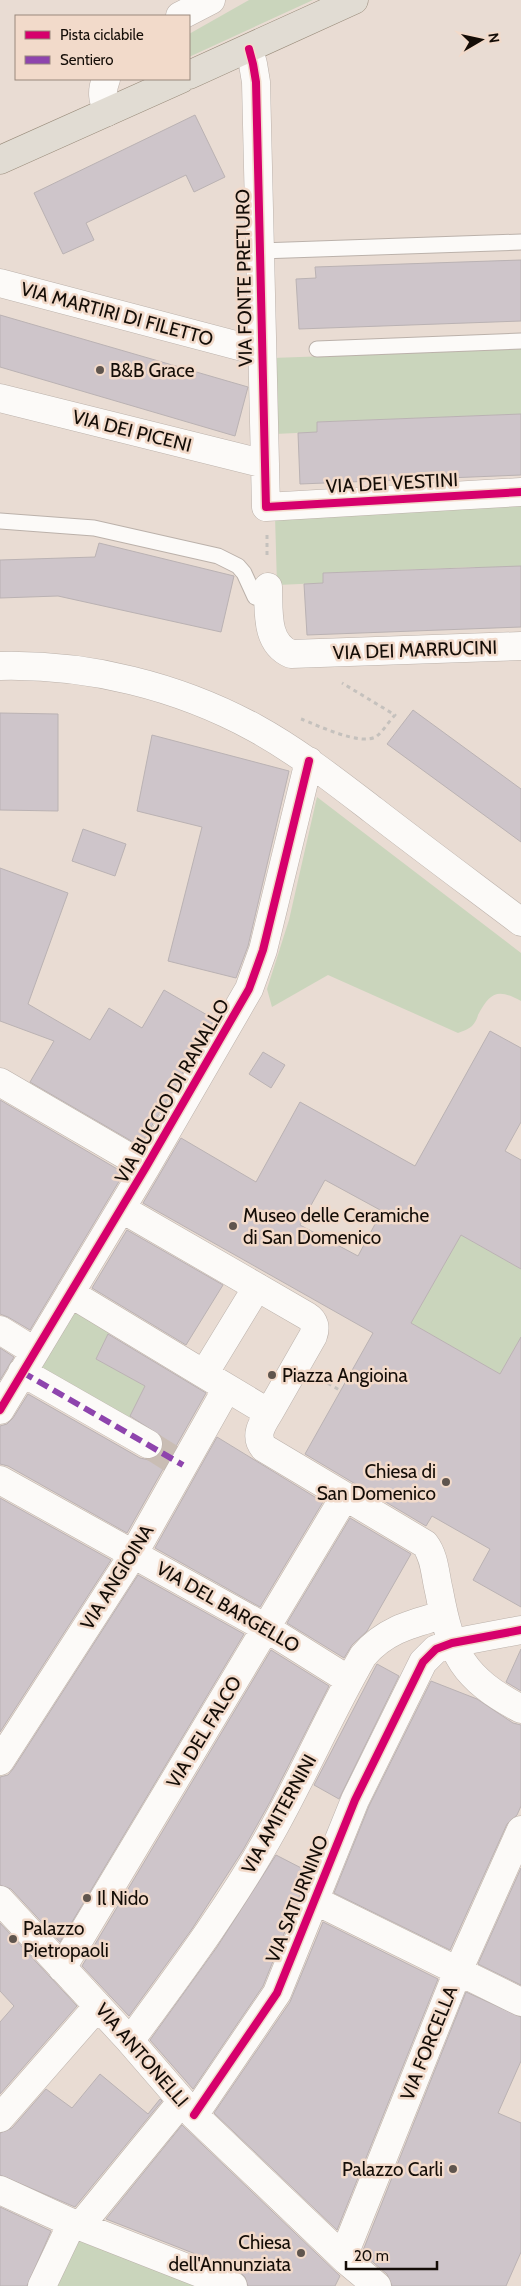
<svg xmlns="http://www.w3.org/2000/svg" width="521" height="2286" font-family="Cabin,sans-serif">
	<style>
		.green { fill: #cad5bc }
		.building { fill: #cec5ca; stroke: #bab2b3; fill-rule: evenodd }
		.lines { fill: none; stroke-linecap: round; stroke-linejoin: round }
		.street-tunnel { stroke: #c9bdb4; stroke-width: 28; stroke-dasharray: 28 14; stroke-linecap: butt }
		.lane-casing { stroke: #bbb1aa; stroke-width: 17 }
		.street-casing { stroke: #bbb1aa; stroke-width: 29 }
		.primary-casing { stroke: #998c7b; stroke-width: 29 }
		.path { stroke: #c5c1bd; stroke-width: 3; stroke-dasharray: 4 4; stroke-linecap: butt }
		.lane { stroke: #fcfaf8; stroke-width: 15 }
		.street { stroke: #fcfaf8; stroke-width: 28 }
		.primary { stroke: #e1dcd3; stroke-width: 28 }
		.quiet { stroke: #8e44ad; stroke-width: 6; stroke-dasharray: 12 6; stroke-linecap: butt }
		.cycleway-casing { stroke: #f2daca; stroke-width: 11 }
		.cycleway { stroke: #d6006c; stroke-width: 8 }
		.poi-dot { fill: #5f554e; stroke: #f2daca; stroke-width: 2 }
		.labels { text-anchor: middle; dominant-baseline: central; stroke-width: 5; stroke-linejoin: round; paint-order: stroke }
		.street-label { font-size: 19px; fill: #140d07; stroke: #f2daca }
		.poi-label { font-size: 19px; fill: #140d07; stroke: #f2daca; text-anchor: start }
	</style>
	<rect width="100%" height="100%" fill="#e9dcd3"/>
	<path class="green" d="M249,0H313L189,57V34Z
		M521,349V414L317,422V432L275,434L272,358Z
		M521,503V566L476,578L475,567L324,573L323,583L277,585L275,516Z
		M317,797L521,953V1001C498,988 490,992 478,1015C477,1019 475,1023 472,1026C469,1029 463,1031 458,1033L328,975L272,1007L267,989L289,920Z
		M461,1235L521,1269V1337L500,1374L411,1323Z
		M75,1305L112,1327L96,1359L145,1386L128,1422L35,1369Z
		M77,2235L213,2286H53Z"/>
	<path class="building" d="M195,115L225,177L194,192L186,175L86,223L94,240L63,254L34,193Z
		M521,260V321L299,329L296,279L316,278L315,267Z
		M0,315L248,387L235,436L0,367Z
		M521,414V475L300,484L298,433L317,432V422Z
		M99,543L234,576L221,632L58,596L0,598V560L95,557Z
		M521,566V627L307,635L304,584L323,583V573Z
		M413,710L521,789V842L387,744Z
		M0,713L58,714V811L0,810Z
		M152,735L289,771L248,946L236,978L168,961L202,827L137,811Z
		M83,829L126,844L115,876L72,861Z
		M0,868L68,893L28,1004L90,1040L109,1008L142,1028L164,990L214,1019L140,1146L30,1082L54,1041L0,1021Z
		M490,1031L521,1048V1122L505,1151L521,1160V1269L461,1235L411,1323L500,1374L521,1337V1607L473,1580L490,1549L432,1516L426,1526L305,1454L373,1333L143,1203L181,1138L256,1182L300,1102L415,1166ZM325,1180L382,1211L358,1256L300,1225Z
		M263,1052L285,1065L271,1088L249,1074Z
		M0,1100L124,1173L30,1330L8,1317L0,1314Z
		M127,1230L223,1285L186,1345L92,1288Z
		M108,1334L206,1393L127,1533L8,1466L0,1464V1426L7,1424L13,1418L28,1394L140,1458L149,1460L156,1457L161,1452L164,1443L161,1436L130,1416L145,1386L96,1359Z
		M0,1348L14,1357L0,1380Z
		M217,1437L323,1502L260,1607L155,1548Z
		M0,1498L111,1560L0,1732Z
		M350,1518L411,1554L367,1631L352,1645L344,1658L287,1623Z
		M138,1575L244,1634L60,1942L11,1889L0,1885V1777L8,1775L13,1769Z
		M521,1649V1691L506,1682Z
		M271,1650L329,1686L270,1802L243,1850L192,1929L129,2016L82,1966Z
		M377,1664L399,1676L339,1799L314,1785Z
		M431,1681L477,1699L513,1723L521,1725V1806L517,1815L507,1824L450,1950L334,1893L369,1806Z
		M276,1855L309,1872L263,1986L193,2089L150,2040L217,1947Z
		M521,1868V1985L478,1964Z
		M323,1922L438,1979L337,2230L214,2113L290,2002Z
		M0,1923L77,2006L0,2094V2022L14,2006L0,1991Z
		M466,1992L521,2017V2061L498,2113L521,2123V2252L506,2286H392L387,2274L362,2253Z
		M100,2074L148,2114L160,2099L162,2101L75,2207L0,2175V2133L12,2128L46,2089L72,2108Z
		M182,2125L340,2276L335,2286H248L245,2277L239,2271L106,2219Z
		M0,2207L51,2231L27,2286H0Z"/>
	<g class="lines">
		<path class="street-tunnel" d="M148,1444L172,1459"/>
		<g class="lane-casing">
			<path id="lane" d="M260,251L521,242
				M317,349L521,341
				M0,521L94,528L218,556L238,566L244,573L255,597L269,601"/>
		</g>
		<g class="street-casing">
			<path id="street" d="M180,16L211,0
				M249,49L253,64L256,82L266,507L521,492
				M106,79C101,92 103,99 107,112
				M0,283L262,352
				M0,398L265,464
				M268,587C269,611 265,643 291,654L521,646
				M0,666C88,664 178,686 255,728C297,751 335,781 373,810C422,848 472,885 521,922
				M0,1082L146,1167
				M122,1209L307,1316C315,1321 316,1328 313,1336L269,1413L204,1374L257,1287
				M70,1293L204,1374
				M0,1330L34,1351
				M22,1372L148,1444
				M0,1410L146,1167L249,989L263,950L309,761
				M269,1413C262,1424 254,1436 264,1448L425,1544C435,1557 435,1575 439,1591C451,1655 463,1678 521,1709
				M0,1480L266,1628L349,1680
				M0,1761L134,1553L227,1388
				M0,1900L130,2041L194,2115L347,2261L377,2286
				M314,1900L521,2002
				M62,1968L345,1496
				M130,2041C180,1973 231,1905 272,1831C304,1774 330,1713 363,1656C385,1630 411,1624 443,1615
				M194,2115L277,1993L355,1800L423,1662L436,1649L452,1643L521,1630
				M0,2118L98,2006
				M0,2190L72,2223L233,2286
				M80,2226L182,2101
				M343,2257L458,1971L521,1830
				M42,2286L72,2223"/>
		</g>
		<g class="primary-casing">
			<path id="primary" d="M189,75L354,0
				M0,160L181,79"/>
		</g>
		<path class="path" d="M267,535V559
			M301,719C317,725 362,747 377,736C384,730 389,721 395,715L342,683
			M321,1379L341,1391"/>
		<use href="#lane" class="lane"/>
		<use href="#street" class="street"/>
		<use href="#primary" class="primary"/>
		<path class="quiet" d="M22,1372L183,1465"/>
		<g class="cycleway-casing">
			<path id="cycleway" d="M249,49L253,64L256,82L266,507L521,492
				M0,1410L146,1167L249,989L263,950L309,761
				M194,2115L277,1993L355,1800L423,1662L436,1649L452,1643L521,1630"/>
		</g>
		<use href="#cycleway" class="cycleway"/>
	</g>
	<g class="poi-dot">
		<circle cx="100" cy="370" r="5"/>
		<circle cx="233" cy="1226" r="5"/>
		<circle cx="272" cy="1375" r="5"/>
		<circle cx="446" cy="1482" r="5"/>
		<circle cx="87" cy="1898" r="5"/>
		<circle cx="13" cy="1939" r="5"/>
		<circle cx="453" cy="2169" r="5"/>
		<circle cx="301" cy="2253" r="5"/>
	</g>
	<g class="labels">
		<g class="street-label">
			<text transform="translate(244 278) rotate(-91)">VIA FONTE PRETURO</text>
			<text transform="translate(117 314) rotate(15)">VIA MARTIRI DI FILETTO</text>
			<text transform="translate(132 431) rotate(14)">VIA DEI PICENI</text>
			<text transform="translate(392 483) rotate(-3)">VIA DEI VESTINI</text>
			<text transform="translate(415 650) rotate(-2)">VIA DEI MARRUCINI</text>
			<text transform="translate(172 1091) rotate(-60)">VIA BUCCIO DI RANALLO</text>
			<text transform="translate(117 1577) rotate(-58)">VIA ANGIOINA</text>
			<text transform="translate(228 1607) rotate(30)">VIA DEL BARGELLO</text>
			<text transform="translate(204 1732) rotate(-59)">VIA DEL FALCO</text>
			<text transform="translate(279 1814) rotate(-61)">VIA AMITERNINI</text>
			<text transform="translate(297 1899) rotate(-68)">VIA SATURNINO</text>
			<text transform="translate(429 2043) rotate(-68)">VIA FORCELLA</text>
			<text transform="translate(142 2055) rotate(49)">VIA ANTONELLI</text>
		</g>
		<g class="poi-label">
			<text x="110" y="370">B&amp;B Grace</text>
			<text x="243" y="1215">Museo delle Ceramiche<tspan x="243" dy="22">di San Domenico</tspan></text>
			<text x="282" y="1375">Piazza Angioina</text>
			<text x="436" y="1471" text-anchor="end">Chiesa di<tspan x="436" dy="22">San Domenico</tspan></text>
			<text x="97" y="1898">Il Nido</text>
			<text x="23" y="1928">Palazzo<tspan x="23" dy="22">Pietropaoli</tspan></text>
			<text x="443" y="2169" text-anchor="end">Palazzo Carli</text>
			<text x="291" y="2242" text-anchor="end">Chiesa<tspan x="291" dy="22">dell'Annunziata</tspan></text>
		</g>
	</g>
	<rect x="15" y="15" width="175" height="65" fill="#f2daca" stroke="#99887c"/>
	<rect x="25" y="31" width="25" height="8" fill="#d6006c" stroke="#99887c"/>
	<text x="60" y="40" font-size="15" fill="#140d07">Pista ciclabile</text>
	<rect x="25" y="56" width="25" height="8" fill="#8e44ad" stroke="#99887c"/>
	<text x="60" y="65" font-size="15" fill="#140d07">Sentiero</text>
	<g transform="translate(481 40) rotate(81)" stroke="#f2daca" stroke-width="4" paint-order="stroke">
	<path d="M0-4L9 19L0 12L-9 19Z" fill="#140d07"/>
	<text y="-8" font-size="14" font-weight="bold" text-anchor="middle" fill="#140d07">N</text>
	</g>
	<path d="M346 2261v8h91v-8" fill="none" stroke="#140d07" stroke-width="2.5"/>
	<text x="354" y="2261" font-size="15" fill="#140d07" stroke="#f2daca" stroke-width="4" paint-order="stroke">20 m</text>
</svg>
